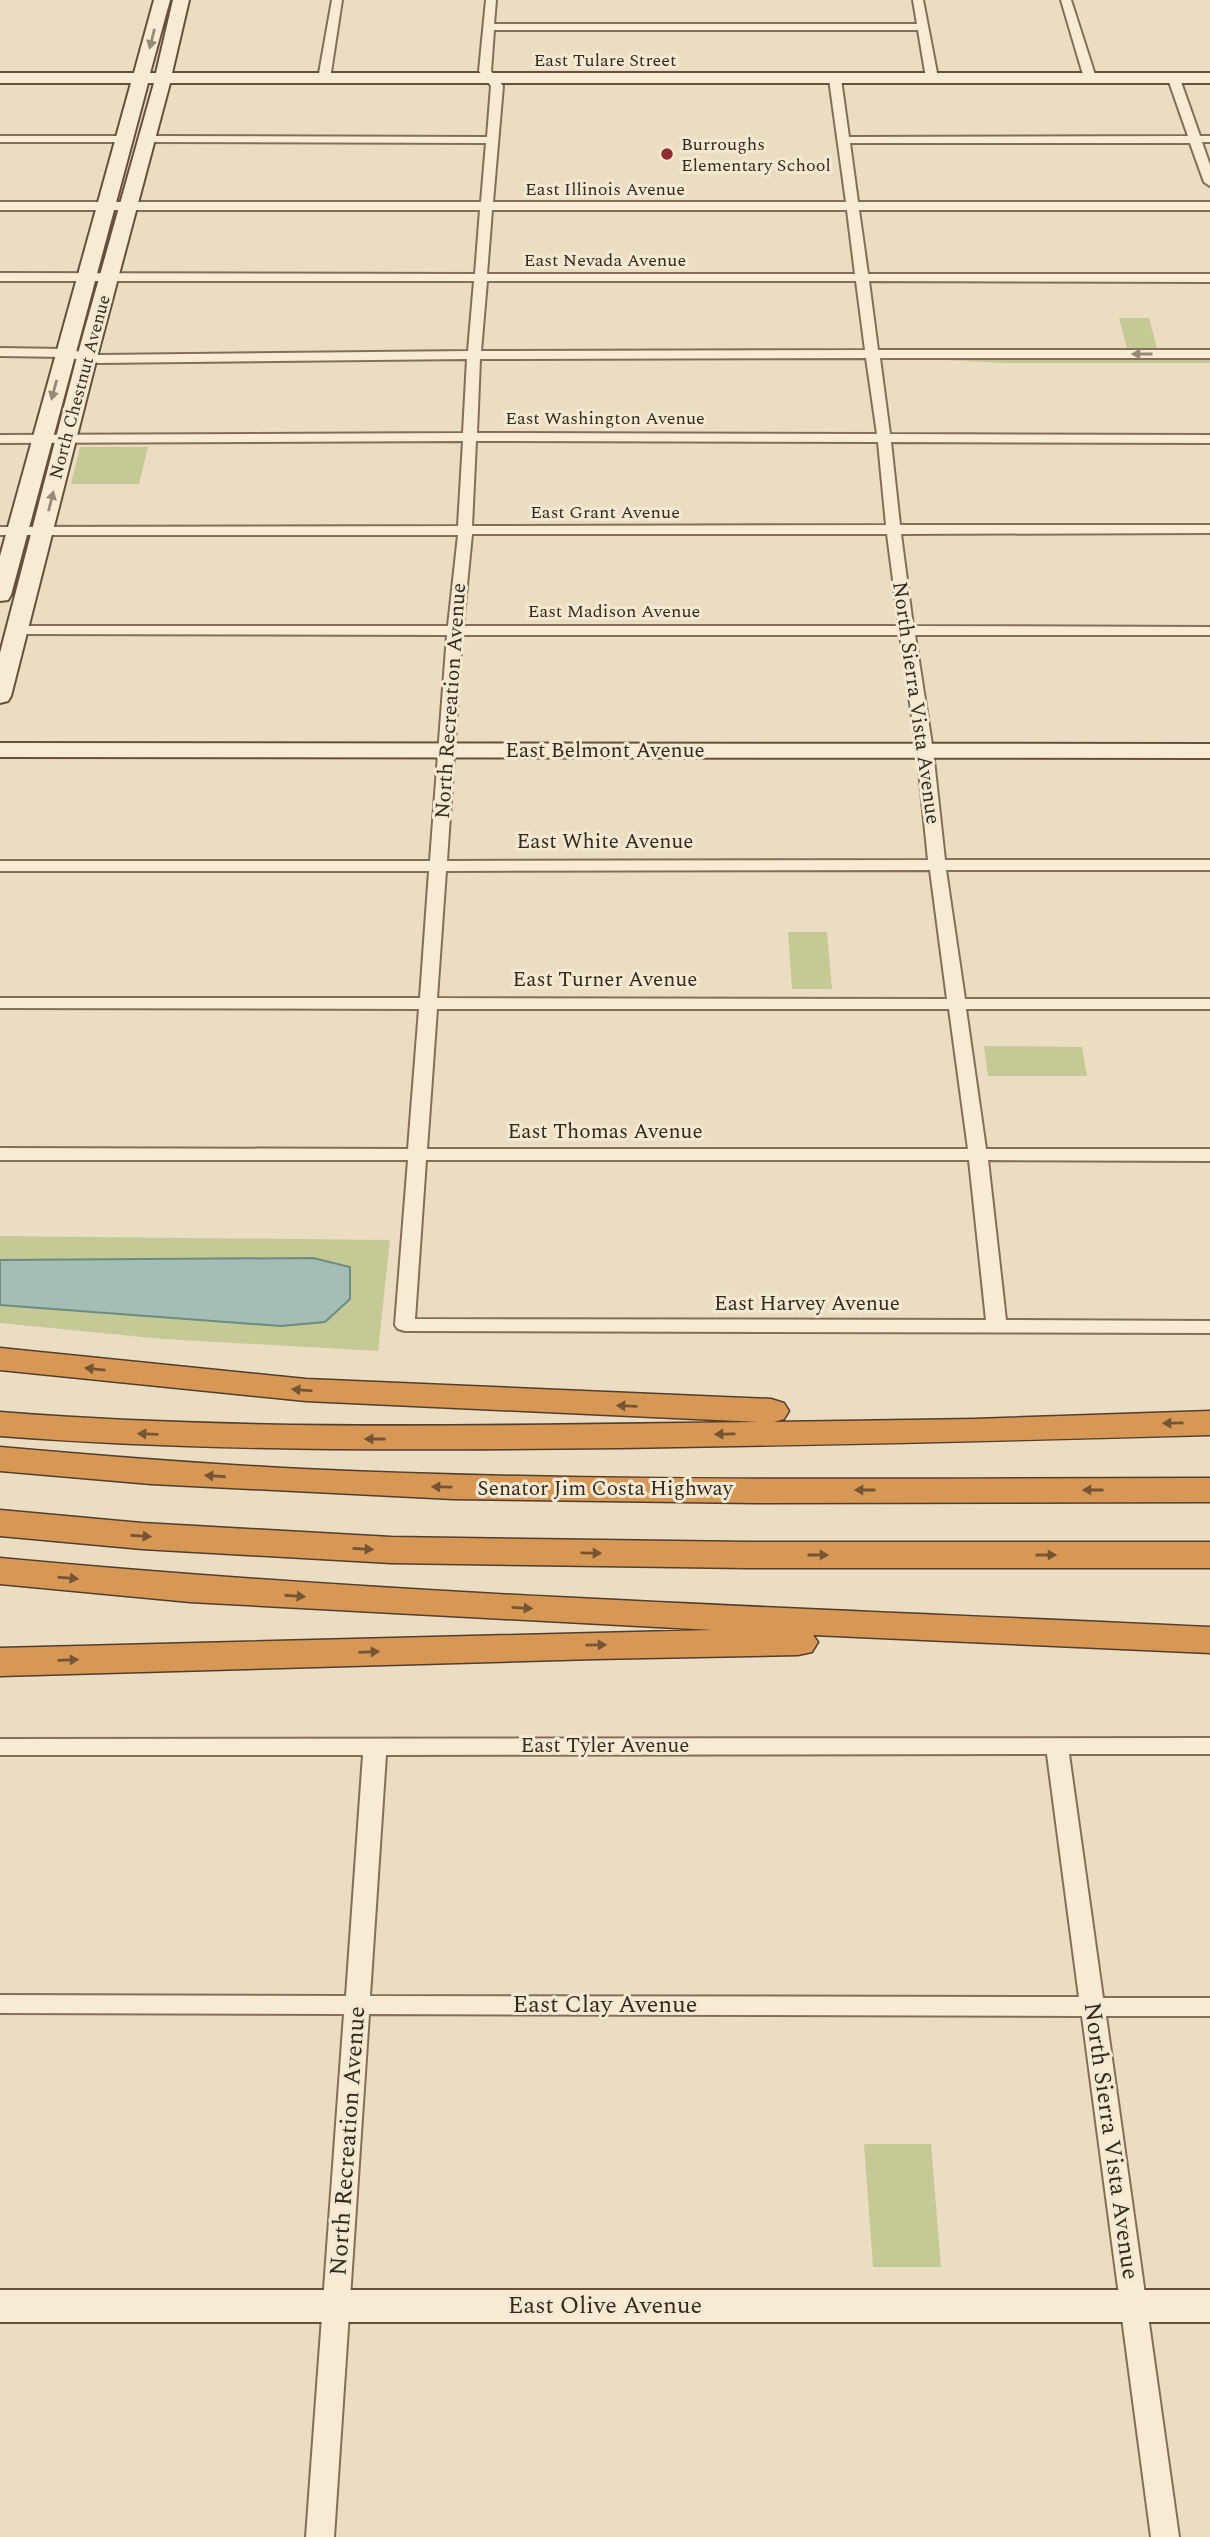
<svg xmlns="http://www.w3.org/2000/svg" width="1210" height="2537" font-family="Spectral,serif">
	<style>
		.green { fill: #c5c996 }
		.water { fill: #a4beb5; stroke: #6c8c82; stroke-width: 2 }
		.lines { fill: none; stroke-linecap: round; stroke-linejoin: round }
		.minor-casing { stroke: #846e5a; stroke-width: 4 }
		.secondary-casing { stroke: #66503d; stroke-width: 4 }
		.motorway-casing { stroke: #523d2e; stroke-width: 3 }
		.minor { fill: #f7ebd4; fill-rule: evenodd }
		.secondary { fill: #f7ebd4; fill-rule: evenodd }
		.motorway { fill: #d79856; fill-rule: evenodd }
		.oneway { fill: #968a79 }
		.oneway2 { fill: #765534 }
		.poi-dot { fill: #902d33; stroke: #f3e8d1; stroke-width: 2.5 }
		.labels { text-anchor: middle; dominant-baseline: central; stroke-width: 6; stroke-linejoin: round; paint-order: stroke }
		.far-street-label { font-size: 18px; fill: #35281e; stroke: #f3e8d1 }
		.far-poi-label { font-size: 18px; fill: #35281e; stroke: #f3e8d1; text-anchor: start }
		.street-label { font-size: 21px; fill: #35281e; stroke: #f3e8d1 }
		.near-street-label { font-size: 24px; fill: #35281e; stroke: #f3e8d1 }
	</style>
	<rect width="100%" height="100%" fill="#ebddc2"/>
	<path class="green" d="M1119,318H1149L1157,348H1127Z
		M892,357H1210V363H1003Z
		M80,447H148L139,484H71Z
		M788,932H827L832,989H792Z
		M984,1046L1082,1047L1087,1076H988Z
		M0,1236L390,1240L378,1351L163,1339L0,1323Z
		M864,2144H931L941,2267H873Z"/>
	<path class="water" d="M313,1258L350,1267V1299L325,1322L281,1326L0,1305V1260Z"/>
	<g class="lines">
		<g class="minor-casing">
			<path id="minor" d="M332,0H342L330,79L324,82L318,79Z
				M486,0H496L494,24H917L913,0H923L938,78L932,81L926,78L918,30H494L491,71L503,86L493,202H846L829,79L835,76L841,79L849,137L1188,136L1168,79L1174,76L1180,79L1200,136H1210V142H1202L1210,165V186L1204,182L1190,143H850L858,202H1210V210H859L868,274H1210V282L869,281L878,350H1210V358H880L890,434L1210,435V443L891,442L900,525H1210V533L901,534L913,626L1210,627V635H915L933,751L945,860H1210V870H946L965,999H1210V1009H966L986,1149H1210V1161L988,1160L1006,1320L1210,1321V1333L405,1331L398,1329L395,1325L408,1160H0V1148L408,1149L419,1009L0,1008V998H420L429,871H0V861H430L447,635L18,634L11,630L18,626H448L458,535H0V527L458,526L463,441L0,443V435L463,433L467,359L99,363L64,357L0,356V348L64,349L99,355L468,351L474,281H0V273L475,274L480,210H0V202H481L486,143L146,142L140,139L146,136L487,137L491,86L479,71ZM492,210H847L855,274H487ZM487,281H856L865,350L481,351ZM866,358L877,434L477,433L480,359ZM476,441L878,442L886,525L472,526ZM472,534H887L899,626H463ZM462,635H900L917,751L928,860L447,861ZM930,870L947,999L437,998L446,871ZM437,1009H949L968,1149H427ZM426,1160H969L986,1320L415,1319Z
				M1061,0H1071L1096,78L1094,80L1084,78Z
				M0,136H125L131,139L125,142H0Z
				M1210,1738V1754H1069L1103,1998H1210V2016H1106L1179,2537H1151L1082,2016L369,2014L334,2537H306L344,2014L0,2013V1995L346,1996L363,1755H0V1739ZM1047,1754L1079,1997L370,1996L386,1755Z"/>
		</g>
		<g class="secondary-casing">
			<path id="secondary" d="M154,0H170L150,73H156L173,0H189L172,73H1210V83H170L97,357L11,696L8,701L0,703V653L77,357L154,83H148L11,595L8,600L0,601V556L131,83H0V73H134Z
				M0,743L1210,744V758L0,757Z
				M0,2290H1210V2322H0Z"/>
		</g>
		<g class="motorway-casing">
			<path id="motorway" d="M0,1348L306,1379L771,1399L784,1403L789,1411L784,1419L774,1422L975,1419L1210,1411V1435C1013,1441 817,1445 620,1448C413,1450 207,1452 0,1436V1412C253,1432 506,1425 759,1422L306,1401L0,1370Z
				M0,1447C101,1456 202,1464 303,1469C605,1483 908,1478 1210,1478V1502L756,1503L453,1499L151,1484L0,1471Z
				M0,1510L142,1523L391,1537L747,1542H1210V1568H747L391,1563L142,1549L0,1536Z
				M0,1558C402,1596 807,1608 1210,1627V1653L813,1635L818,1642L812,1652L798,1655L595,1659L0,1676V1648L713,1630L190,1602L0,1584Z"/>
		</g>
		<use href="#minor" class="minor"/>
		<use href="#secondary" class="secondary"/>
		<use href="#motorway" class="motorway"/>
	</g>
	<defs><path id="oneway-solid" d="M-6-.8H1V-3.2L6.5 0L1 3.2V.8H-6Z" transform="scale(1.75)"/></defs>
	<g class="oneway">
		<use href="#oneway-solid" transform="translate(152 39) rotate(104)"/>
		<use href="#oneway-solid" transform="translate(1142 354) rotate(-180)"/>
		<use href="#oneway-solid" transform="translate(54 390) rotate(105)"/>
		<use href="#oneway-solid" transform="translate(51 501) rotate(-76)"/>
	</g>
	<g class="oneway2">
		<use href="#oneway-solid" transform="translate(95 1369) rotate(-174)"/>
		<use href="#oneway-solid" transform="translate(302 1390) rotate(-175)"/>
		<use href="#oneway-solid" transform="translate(627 1406) rotate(-178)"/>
		<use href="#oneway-solid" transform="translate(1173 1423) rotate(179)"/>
		<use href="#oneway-solid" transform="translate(148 1434) rotate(-178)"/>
		<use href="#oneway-solid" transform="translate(725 1434) rotate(179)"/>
		<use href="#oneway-solid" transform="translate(375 1439) rotate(180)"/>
		<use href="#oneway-solid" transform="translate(215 1476) rotate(-176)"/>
		<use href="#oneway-solid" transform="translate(442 1487) rotate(-179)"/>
		<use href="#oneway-solid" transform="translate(865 1490) rotate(180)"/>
		<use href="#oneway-solid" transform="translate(1093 1490) rotate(180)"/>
		<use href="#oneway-solid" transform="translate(141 1536) rotate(4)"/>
		<use href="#oneway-solid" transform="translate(363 1549) rotate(3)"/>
		<use href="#oneway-solid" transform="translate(591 1553) rotate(1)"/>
		<use href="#oneway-solid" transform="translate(818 1555)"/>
		<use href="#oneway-solid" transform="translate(1046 1555)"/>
		<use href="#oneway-solid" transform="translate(68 1578) rotate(5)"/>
		<use href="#oneway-solid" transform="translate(295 1596) rotate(4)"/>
		<use href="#oneway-solid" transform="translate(522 1608) rotate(3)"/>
		<use href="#oneway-solid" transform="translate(596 1645) rotate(-1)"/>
		<use href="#oneway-solid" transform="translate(369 1652) rotate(-2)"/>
		<use href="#oneway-solid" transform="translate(68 1660) rotate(-2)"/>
	</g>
	<circle class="poi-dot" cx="667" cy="154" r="7"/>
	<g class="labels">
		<g class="far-street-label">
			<text x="605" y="60">East Tulare Street</text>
			<text x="605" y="189">East Illinois Avenue</text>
			<text x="605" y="260">East Nevada Avenue</text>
			<text transform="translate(80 387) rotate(-75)">North Chestnut Avenue</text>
			<text x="605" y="418">East Washington Avenue</text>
			<text x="605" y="512">East Grant Avenue</text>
			<text x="614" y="611">East Madison Avenue</text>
		</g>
		<g class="far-poi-label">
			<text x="681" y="144">Burroughs<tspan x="681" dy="21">Elementary School</tspan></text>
		</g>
		<g class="street-label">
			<text transform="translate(451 701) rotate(-86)">North Recreation Avenue</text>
			<text transform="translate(916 703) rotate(82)">North Sierra Vista Avenue</text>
			<text x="605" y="751">East Belmont Avenue</text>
			<text x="605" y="842">East White Avenue</text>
			<text x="605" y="980">East Turner Avenue</text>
			<text x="605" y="1132">East Thomas Avenue</text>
			<text x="807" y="1304">East Harvey Avenue</text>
			<text x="605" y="1489">Senator Jim Costa Highway</text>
			<text x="605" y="1746">East Tyler Avenue</text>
		</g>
		<g class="near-street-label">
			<text x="605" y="2005">East Clay Avenue</text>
			<text transform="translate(348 2141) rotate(-86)">North Recreation Avenue</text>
			<text transform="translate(1111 2141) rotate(82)">North Sierra Vista Avenue</text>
			<text x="605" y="2306">East Olive Avenue</text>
		</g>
	</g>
</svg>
